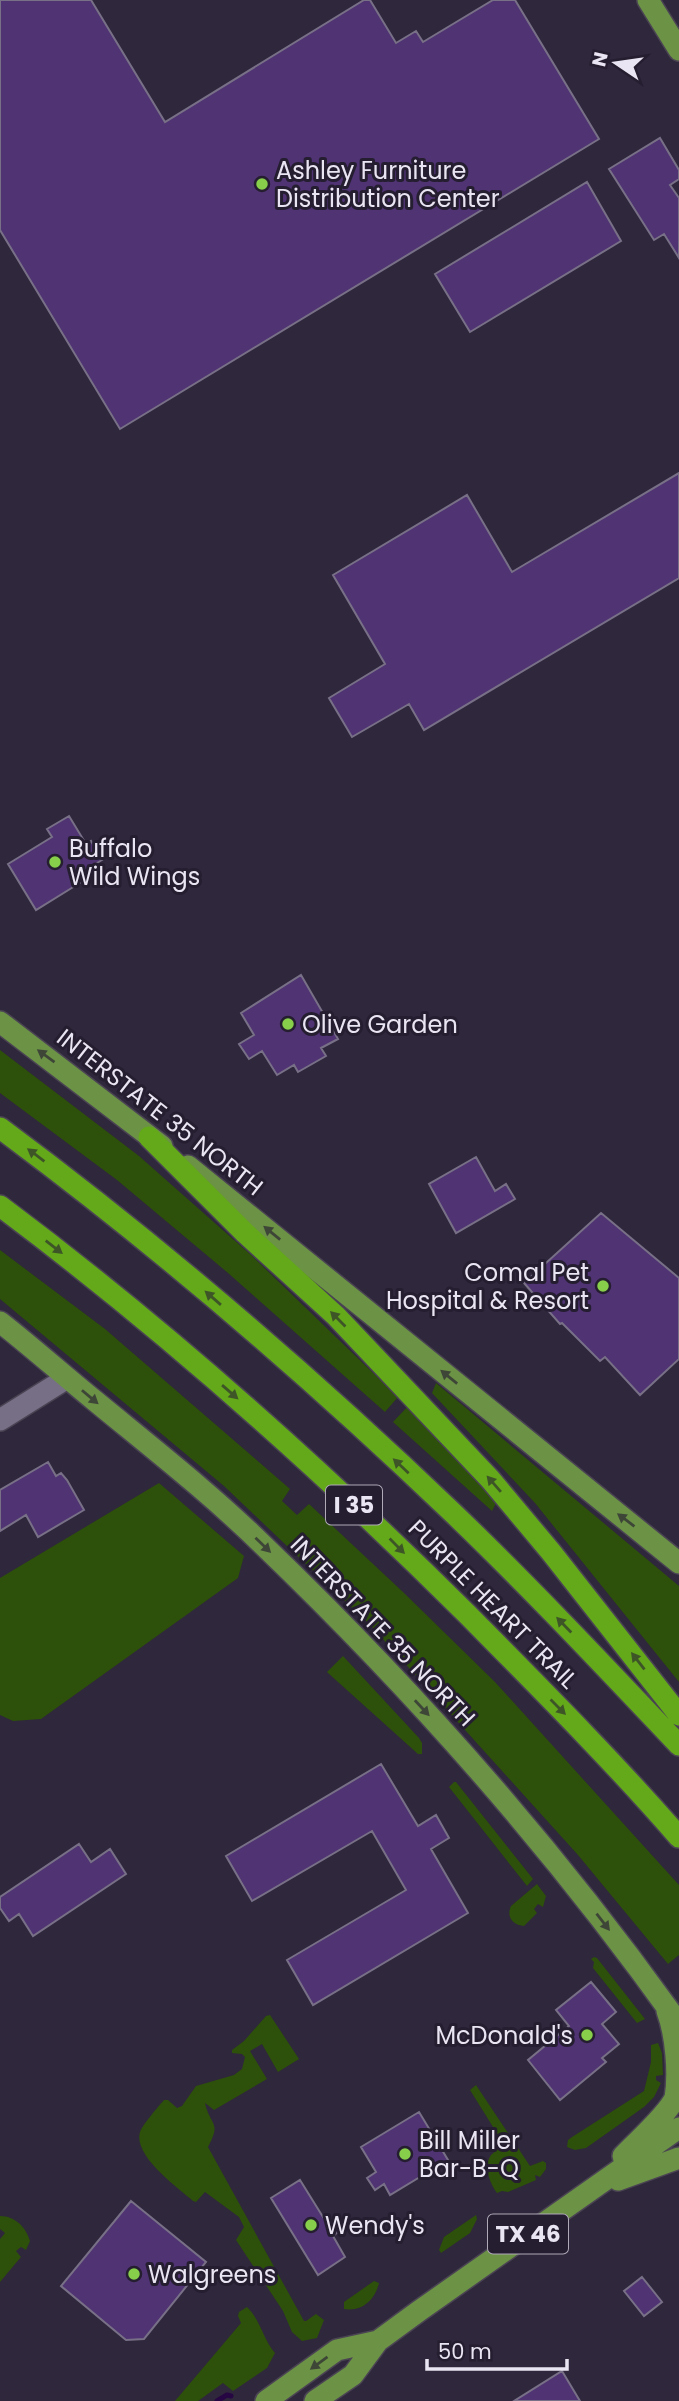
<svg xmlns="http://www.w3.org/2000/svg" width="679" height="2401" font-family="Poppins,sans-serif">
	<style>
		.green { fill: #2d500b }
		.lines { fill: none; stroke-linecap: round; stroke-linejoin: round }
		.stream { stroke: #270644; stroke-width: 5 }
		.building { fill: #4f3372; stroke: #787087; stroke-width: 2 }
		.minor-casing { stroke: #4a4353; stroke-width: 24 }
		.major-casing { stroke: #4a4353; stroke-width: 24 }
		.highway-casing { stroke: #4a4353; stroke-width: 24 }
		.minor { stroke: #776f86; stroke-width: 21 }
		.major { stroke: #6b9245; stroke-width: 21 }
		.highway { stroke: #63a91a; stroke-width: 21 }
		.oneway { fill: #3e4637 }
		.oneway2 { fill: #3e5527 }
		.poi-dot { fill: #87cf4b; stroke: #251d30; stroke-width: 2.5 }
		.labels { text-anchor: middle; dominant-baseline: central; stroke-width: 6; stroke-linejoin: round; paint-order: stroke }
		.shield { fill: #251d30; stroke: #afa9b8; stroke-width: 2 }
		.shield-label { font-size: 23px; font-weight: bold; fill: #eae5f2 }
		.poi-label { font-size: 24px; fill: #eae5f2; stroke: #251d30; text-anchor: start }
		.street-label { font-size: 24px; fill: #eae5f2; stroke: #251d30 }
	</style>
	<rect width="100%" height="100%" fill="#2f273b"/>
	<path class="green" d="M0,1050L139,1156L251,1255L398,1397L385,1412L228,1273L117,1180L0,1093Z
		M0,1250L105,1329L290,1489L282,1501L297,1515L309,1504L403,1592L495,1682L679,1885V1955L668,1964L578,1855L372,1627L224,1486L0,1299Z
		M436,1383L679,1586V1682L535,1503L432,1393Z
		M410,1404L497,1501L492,1511L393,1422Z
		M159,1483L244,1556L238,1578L41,1719L13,1721L0,1715V1578Z
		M343,1656L419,1738L422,1743V1754H418L328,1673L327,1672Z
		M454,1782H456L533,1879L527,1886L449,1787Z
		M537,1884L546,1896L543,1907L538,1904L534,1909L537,1913L524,1926C513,1925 506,1917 511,1906Z
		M594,1957L597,1958L645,2019L637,2023L593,1968L594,1962L591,1959Z
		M270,2015L299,2059L278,2072L262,2044L250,2051L267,2079L214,2110L205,2103C210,2126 222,2121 208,2147L304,2321H306L316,2314L324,2320L317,2338L302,2341L292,2332L283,2311L236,2240L244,2227L239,2217L205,2192L196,2202L193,2201C177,2187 133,2156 140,2132C143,2124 158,2107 164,2100H168L177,2108L182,2106L196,2086L234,2075L242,2069L245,2057L242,2054L232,2053V2050L244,2041L266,2016Z
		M658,2043L662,2053L663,2075L656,2076V2080L661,2083L654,2097L644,2107L586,2148L575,2150L567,2147L568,2140L572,2137L644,2091L651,2062V2045Z
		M476,2085L530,2166L543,2161L546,2163V2169L540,2177L535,2175L536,2180L508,2192L502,2191L497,2193C490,2184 483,2166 491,2155C495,2151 500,2148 503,2143L470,2090Z
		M476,2215L477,2219L470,2233L441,2253L439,2250L444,2237Z
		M0,2216C15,2216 26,2227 30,2241L26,2250L21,2247L16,2251L21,2257L0,2282V2239L5,2233L0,2229Z
		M374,2281L379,2283C375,2300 362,2312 344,2309V2302Z
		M247,2307C260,2319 263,2339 275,2353L267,2368L233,2391L223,2383L198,2401H175L241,2323L238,2316L239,2312Z"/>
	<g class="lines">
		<path class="stream" d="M217,2401L227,2395L231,2396"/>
	</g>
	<path class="building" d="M0,0H91L165,122L364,0H370L396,43L416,31L423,42L493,0H515L599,139L120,429L0,230Z
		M660,138L679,170V179L670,185L679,198V258L664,234L654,240L609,169Z
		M587,182L621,241L470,332L435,274Z
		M679,473V578L424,730L409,704L352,737L329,698L385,664L333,575L467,495L512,572Z
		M69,816L86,844L91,841L102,860L87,869L91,876L36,910L8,864L52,837L47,829Z
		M301,975L338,1039L321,1048L326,1056L298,1072L294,1065L277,1075L262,1051L249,1059L239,1044L254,1035L241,1013Z
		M476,1157L495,1191L506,1184L515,1199L456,1233L429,1184Z
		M601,1213L679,1278V1359L640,1395L605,1357L600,1361L562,1323L560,1324L524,1283Z
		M48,1462L56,1476L61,1473L67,1480L84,1510L38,1537L26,1515L0,1531V1490Z
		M381,1764L418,1826L436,1815L449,1838L431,1849L468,1913L313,2005L287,1960L406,1890L372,1831L252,1901L226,1856Z
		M79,1844L91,1862L110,1849L126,1874L33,1936L19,1914L9,1921L0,1908V1897Z
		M591,1982L616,2012L602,2024L619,2044L602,2058L606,2062L560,2100L528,2060L569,2026L556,2010Z
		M419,2112L448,2160L390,2195L384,2184L375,2190L367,2178L376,2172L361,2147Z
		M300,2180L323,2217L328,2215L338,2232L333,2236L345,2257L318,2275L271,2198Z
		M131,2201L206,2262L144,2339L126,2340L61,2286Z
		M642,2277L662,2302L644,2316L624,2291Z
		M562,2371L580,2401H514Z"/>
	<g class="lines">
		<g class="minor-casing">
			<path id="minor" d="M0,1420L67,1378"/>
		</g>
		<g class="major-casing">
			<path id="major" d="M648,0L679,50
				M0,1022L162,1146
				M188,1166L679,1563
				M0,1322C32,1347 62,1374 94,1400C151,1447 210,1493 263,1545C416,1692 556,1851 679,2024
				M623,2156C636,2142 667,2115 675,2098C679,2074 676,2035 667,2011
				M618,2180L679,2158
				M266,2401L337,2350L378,2341
				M315,2401L353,2375L378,2341L419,2311L679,2128"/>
		</g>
		<g class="highway-casing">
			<path id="highway" d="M0,1128C159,1246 310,1376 453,1513C531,1588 605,1667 679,1745
				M149,1137L245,1233L336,1316L490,1479L551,1552L679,1715
				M0,1206C166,1330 320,1468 467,1614C539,1687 612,1760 679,1837"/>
		</g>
		<use href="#minor" class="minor"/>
		<use href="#major" class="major"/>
		<use href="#highway" class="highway"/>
	</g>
	<defs><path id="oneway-solid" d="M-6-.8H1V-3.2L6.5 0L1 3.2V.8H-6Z" transform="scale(1.75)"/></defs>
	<g class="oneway">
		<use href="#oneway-solid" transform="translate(46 1056) rotate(-144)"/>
		<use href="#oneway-solid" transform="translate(272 1233) rotate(-141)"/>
		<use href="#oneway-solid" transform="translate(449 1377) rotate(-141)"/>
		<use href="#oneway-solid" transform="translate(90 1397) rotate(40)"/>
		<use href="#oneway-solid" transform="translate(626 1520) rotate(-143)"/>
		<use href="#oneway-solid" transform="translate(263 1545) rotate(44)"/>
		<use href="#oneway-solid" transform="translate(422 1708) rotate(47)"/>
		<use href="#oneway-solid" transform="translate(603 1922) rotate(52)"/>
		<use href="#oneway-solid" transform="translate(319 2363) rotate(144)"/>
	</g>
	<g class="oneway2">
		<use href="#oneway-solid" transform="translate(36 1155) rotate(-143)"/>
		<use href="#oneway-solid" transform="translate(54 1247) rotate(38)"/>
		<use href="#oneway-solid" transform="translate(213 1298) rotate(-139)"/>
		<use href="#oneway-solid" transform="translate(338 1319) rotate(-135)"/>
		<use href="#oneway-solid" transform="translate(230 1392) rotate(41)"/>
		<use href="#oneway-solid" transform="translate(401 1466) rotate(-137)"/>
		<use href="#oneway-solid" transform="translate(494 1484) rotate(-131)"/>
		<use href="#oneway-solid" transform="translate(397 1546) rotate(45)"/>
		<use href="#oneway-solid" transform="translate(564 1625) rotate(-134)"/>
		<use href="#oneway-solid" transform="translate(638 1661) rotate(-128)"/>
		<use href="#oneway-solid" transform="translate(558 1707) rotate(45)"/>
	</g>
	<g class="poi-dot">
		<circle cx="262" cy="184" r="7"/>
		<circle cx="55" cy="862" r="7"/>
		<circle cx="288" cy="1024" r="7"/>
		<circle cx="603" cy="1286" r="7"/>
		<circle cx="587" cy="2035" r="7"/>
		<circle cx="405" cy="2154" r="7"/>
		<circle cx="311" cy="2225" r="7"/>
		<circle cx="134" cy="2274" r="7"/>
	</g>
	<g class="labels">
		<g class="shield">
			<rect x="326" y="1485.5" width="56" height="39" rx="5"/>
			<rect x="488" y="2214.5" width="80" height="39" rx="5"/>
		</g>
		<g class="shield-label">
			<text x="354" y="1505">I 35</text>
			<text x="528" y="2234">TX 46</text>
		</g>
		<g class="poi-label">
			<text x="276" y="170">Ashley Furniture<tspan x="276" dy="28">Distribution Center</tspan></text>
			<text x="69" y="848">Buffalo<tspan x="69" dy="28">Wild Wings</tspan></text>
			<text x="302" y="1024">Olive Garden</text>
			<text x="589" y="1272" text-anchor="end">Comal Pet<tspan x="589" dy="28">Hospital &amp; Resort</tspan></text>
			<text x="573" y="2035" text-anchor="end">McDonald's</text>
			<text x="419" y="2140">Bill Miller<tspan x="419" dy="28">Bar-B-Q</tspan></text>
			<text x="325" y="2225">Wendy's</text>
			<text x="148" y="2274">Walgreens</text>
		</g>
		<g class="street-label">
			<text transform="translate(160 1112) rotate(38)">INTERSTATE 35 NORTH</text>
			<text transform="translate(493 1604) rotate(45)">PURPLE HEART TRAIL</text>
			<text transform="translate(383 1631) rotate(46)">INTERSTATE 35 NORTH</text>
		</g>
	</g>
	<g transform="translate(616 63) rotate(283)" stroke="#251d30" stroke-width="5" paint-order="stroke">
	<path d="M0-5L12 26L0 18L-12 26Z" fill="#eae5f2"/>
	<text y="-10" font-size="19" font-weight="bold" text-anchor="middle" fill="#eae5f2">N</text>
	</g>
	<path d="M427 2359v10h140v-10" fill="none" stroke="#eae5f2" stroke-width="3.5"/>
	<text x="438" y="2359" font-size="21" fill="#eae5f2" stroke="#251d30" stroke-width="5" paint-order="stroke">50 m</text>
</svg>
